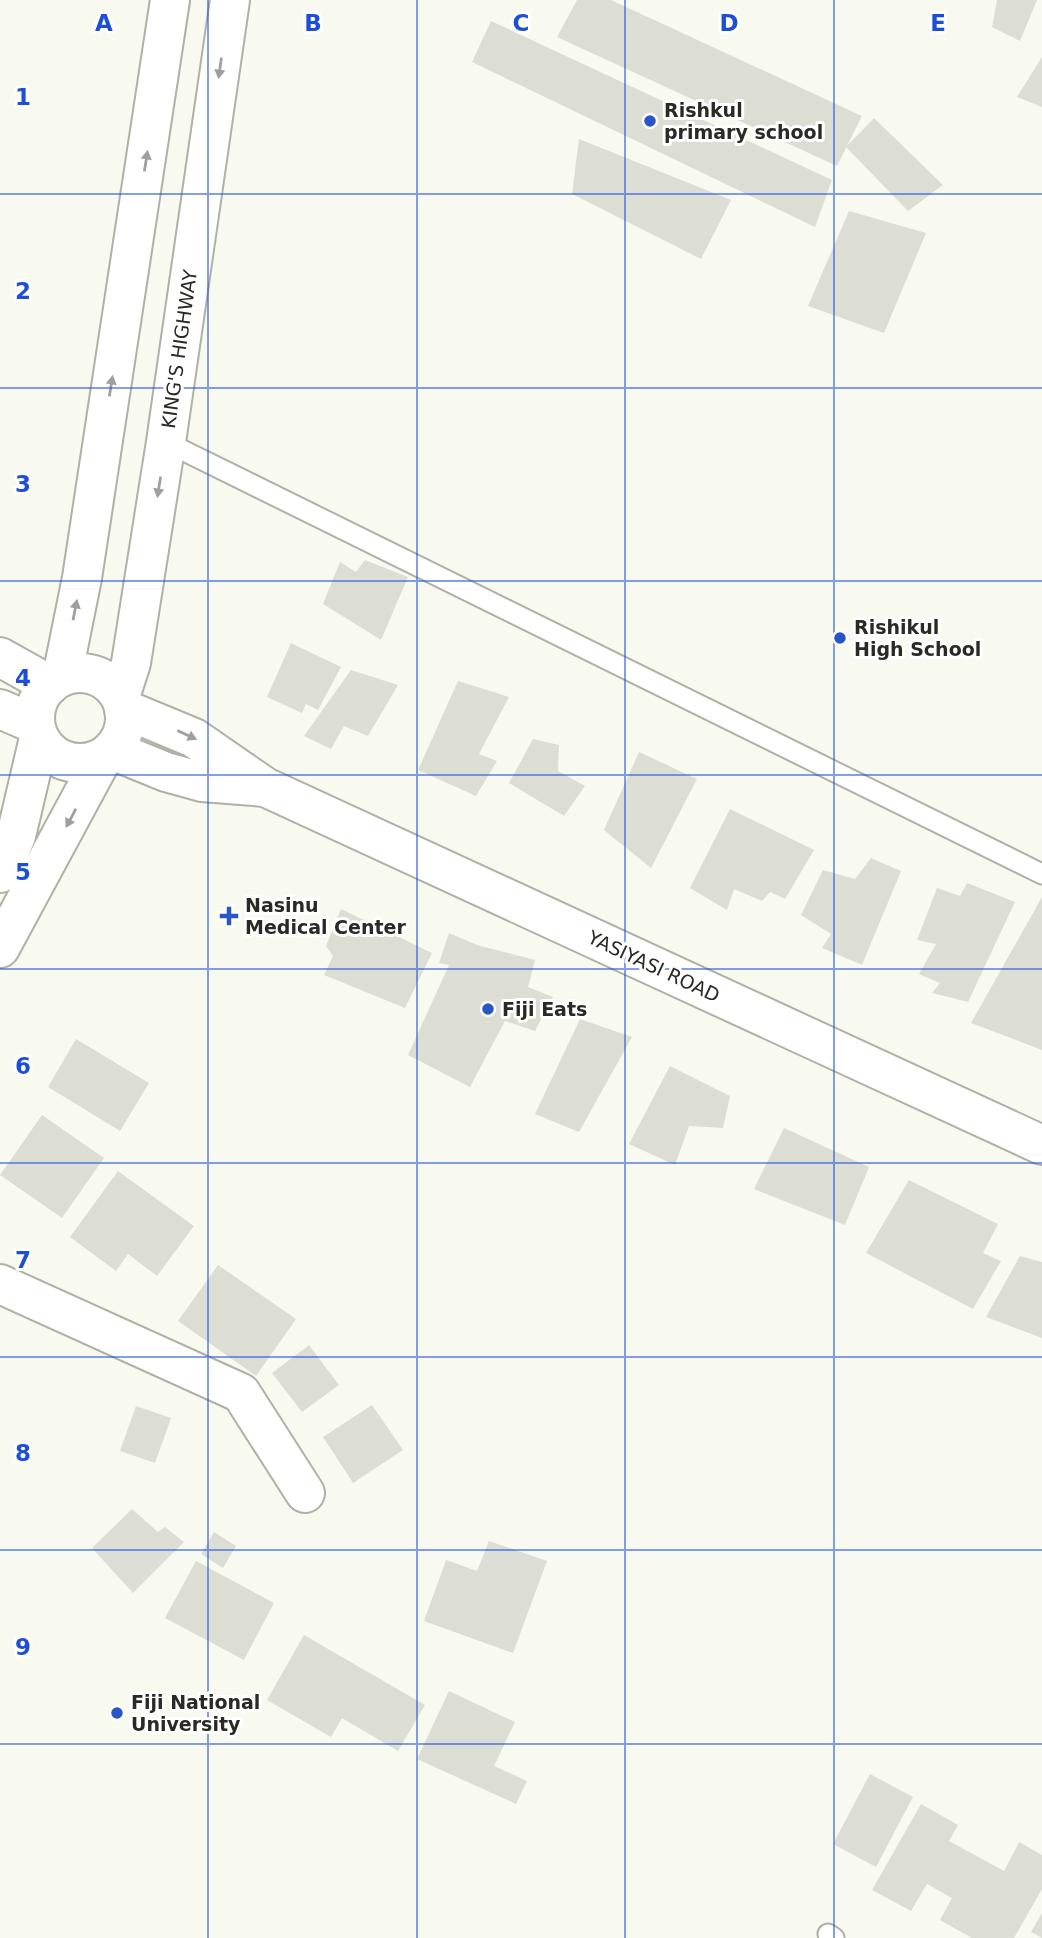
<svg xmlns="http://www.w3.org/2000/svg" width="1042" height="1938" font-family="'DejaVu Sans',sans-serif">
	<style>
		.building { fill: #dcded4 }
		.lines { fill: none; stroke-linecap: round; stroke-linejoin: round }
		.lane-casing { stroke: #afb1a7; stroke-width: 23 }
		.street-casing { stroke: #afb1a7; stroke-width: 42 }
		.secondary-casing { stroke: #afb1a7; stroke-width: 42 }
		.highway-casing { stroke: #afb1a7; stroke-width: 42 }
		.lane { stroke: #fff; stroke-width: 19 }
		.street { stroke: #fff; stroke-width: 38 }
		.secondary { stroke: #fff; stroke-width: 38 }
		.highway { stroke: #fff; stroke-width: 38 }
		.oneway { fill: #9f9f9d }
		.grid { fill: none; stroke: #1d4ed8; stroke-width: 2; stroke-opacity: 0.55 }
		.poi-dot { fill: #2856c4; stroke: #fff; stroke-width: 2.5 }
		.labels { text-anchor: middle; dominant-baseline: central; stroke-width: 6; stroke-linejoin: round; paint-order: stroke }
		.poi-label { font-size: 19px; font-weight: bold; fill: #292925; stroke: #fff; text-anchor: start }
		.street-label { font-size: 19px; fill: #292925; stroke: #fff }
		.grid-label { font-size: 23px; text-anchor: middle; font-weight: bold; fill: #1d4ed8; stroke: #fff; stroke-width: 6; stroke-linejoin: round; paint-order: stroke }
	</style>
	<rect width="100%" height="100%" fill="#f8faef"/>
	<path class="building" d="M577,0H611L862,116L837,166L557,37Z
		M997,0H1037L1020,41L992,27Z
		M491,21L832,180L815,227L472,62Z
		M1042,57V107L1017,97Z
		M874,118L943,185L908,211L846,147Z
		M579,139L731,200L701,259L572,194Z
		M849,211L926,233L884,333L808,306Z
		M365,560L408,577L381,640L323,604L340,562L356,572Z
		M291,643L341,667L318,710L306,704L302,713L267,697Z
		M351,670L398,685L368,736L344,726L331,749L304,736Z
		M458,681L509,697L479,754L497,761L476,796L418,770Z
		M533,739L559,745L558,771L585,786L564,816L509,783Z
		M639,752L697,779L651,868L604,830Z
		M730,809L814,850L785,899L770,892L762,901L734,889L727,910L690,888Z
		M871,858L901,871L862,965L822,948L831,934L801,915L823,870L855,879Z
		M967,883L1015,902L968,1002L932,993L940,983L919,974L936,944L917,940L937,888L960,896Z
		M1042,897V1050L971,1023Z
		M341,909L432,953L405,1008L324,975L333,956L326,946Z
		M449,933L477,945L535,960L528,987L553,997L535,1031L505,1021L470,1087L408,1055L449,965L439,963Z
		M580,1019L632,1037L579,1132L535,1114Z
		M76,1039L149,1083L120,1131L48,1087Z
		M670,1066L730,1096L723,1128L689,1126L675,1165L629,1144Z
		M42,1115L104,1158L62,1218L0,1175Z
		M784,1128L869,1167L845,1225L754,1189Z
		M118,1171L194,1226L157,1276L128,1254L116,1271L70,1237Z
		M909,1180L998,1224L983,1253L1001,1261L973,1309L866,1253Z
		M1020,1256L1042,1262V1338L986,1317Z
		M218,1265L296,1319L256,1376L178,1321Z
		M309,1345L339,1385L302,1412L272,1373Z
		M372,1405L403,1450L353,1483L323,1437Z
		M136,1406L171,1418L155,1463L120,1451Z
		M132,1509L158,1532L165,1527L184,1542L133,1593L92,1548Z
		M214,1532L236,1546L223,1568L201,1554Z
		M489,1541L547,1561L513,1653L424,1621L446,1560L477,1571Z
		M196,1561L274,1603L244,1660L165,1618Z
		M304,1635L425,1705L398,1751L342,1718L331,1737L267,1700Z
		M449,1691L515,1722L494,1766L527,1781L516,1804L417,1759Z
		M870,1774L913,1797L876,1867L833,1844Z
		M921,1804L958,1825L949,1841L1004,1871L1019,1842L1042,1855V1889L1014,1938H972L940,1920L952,1898L927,1884L911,1911L872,1890Z
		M1042,1913V1938L1031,1932Z"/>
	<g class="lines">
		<g class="lane-casing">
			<path id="lane" d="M166,442L1042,874
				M828,1934L834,1938"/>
		</g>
		<g class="street-casing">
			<path id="street" d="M0,1284L241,1393L305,1493"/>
		</g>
		<g class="secondary-casing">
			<path id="secondary" d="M0,657L50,685
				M0,709L35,724
				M124,709L194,738L265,787L1042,1145
				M112,750L166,772L202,782L265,787"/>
		</g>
		<g class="highway-casing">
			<path id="highway" d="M35 718a45 45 0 1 1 90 0a45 45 0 1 1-90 0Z
				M62,677L82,578L170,0
				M120,697L131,663L166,442L230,0
				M0,873L16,836L39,738
				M0,948L103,757"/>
		</g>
		<use href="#lane" class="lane"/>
		<use href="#street" class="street"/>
		<use href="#secondary" class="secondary"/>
		<use href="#highway" class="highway"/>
	</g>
	<defs><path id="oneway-solid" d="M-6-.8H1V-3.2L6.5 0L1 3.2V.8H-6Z" transform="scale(1.75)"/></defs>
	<g class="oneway">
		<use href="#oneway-solid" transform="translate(220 68) rotate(98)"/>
		<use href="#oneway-solid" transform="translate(146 161) rotate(-81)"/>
		<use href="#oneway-solid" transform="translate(111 386) rotate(-81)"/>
		<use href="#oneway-solid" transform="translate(159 487) rotate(99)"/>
		<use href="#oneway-solid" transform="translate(75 610) rotate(-79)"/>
		<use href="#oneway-solid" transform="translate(187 735) rotate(25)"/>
		<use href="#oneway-solid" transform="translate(71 818) rotate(118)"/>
	</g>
	<path class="grid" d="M208,0V1938M417,0V1938M625,0V1938M834,0V1938M0,194H1042M0,388H1042M0,581H1042M0,775H1042M0,969H1042M0,1163H1042M0,1357H1042M0,1550H1042M0,1744H1042"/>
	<g class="poi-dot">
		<circle cx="650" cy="121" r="7"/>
		<circle cx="840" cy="638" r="7"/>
		<path d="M225.5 905.5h7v7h7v7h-7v7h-7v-7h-7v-7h7z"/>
		<circle cx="488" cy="1009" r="7"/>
		<circle cx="117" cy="1713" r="7"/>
	</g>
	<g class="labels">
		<g class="poi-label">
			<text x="664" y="110">Rishkul<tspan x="664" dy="22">primary school</tspan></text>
			<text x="854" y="627">Rishikul<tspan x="854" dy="22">High School</tspan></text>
			<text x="245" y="905">Nasinu<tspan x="245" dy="22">Medical Center</tspan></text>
			<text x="502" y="1009">Fiji Eats</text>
			<text x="131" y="1702">Fiji National<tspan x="131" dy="22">University</tspan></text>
		</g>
		<g class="street-label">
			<text transform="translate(179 349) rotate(-82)">KING'S HIGHWAY</text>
			<text transform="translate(654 966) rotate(25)">YASIYASI ROAD</text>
		</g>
	</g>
	<g class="grid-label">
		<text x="104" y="31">A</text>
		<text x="313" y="31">B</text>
		<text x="521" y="31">C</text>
		<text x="729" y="31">D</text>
		<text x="938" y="31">E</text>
		<text x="23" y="105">1</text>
		<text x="23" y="299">2</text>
		<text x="23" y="492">3</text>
		<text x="23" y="686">4</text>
		<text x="23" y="880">5</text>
		<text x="23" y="1074">6</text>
		<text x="23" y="1268">7</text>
		<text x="23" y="1461">8</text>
		<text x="23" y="1655">9</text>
	</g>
</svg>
